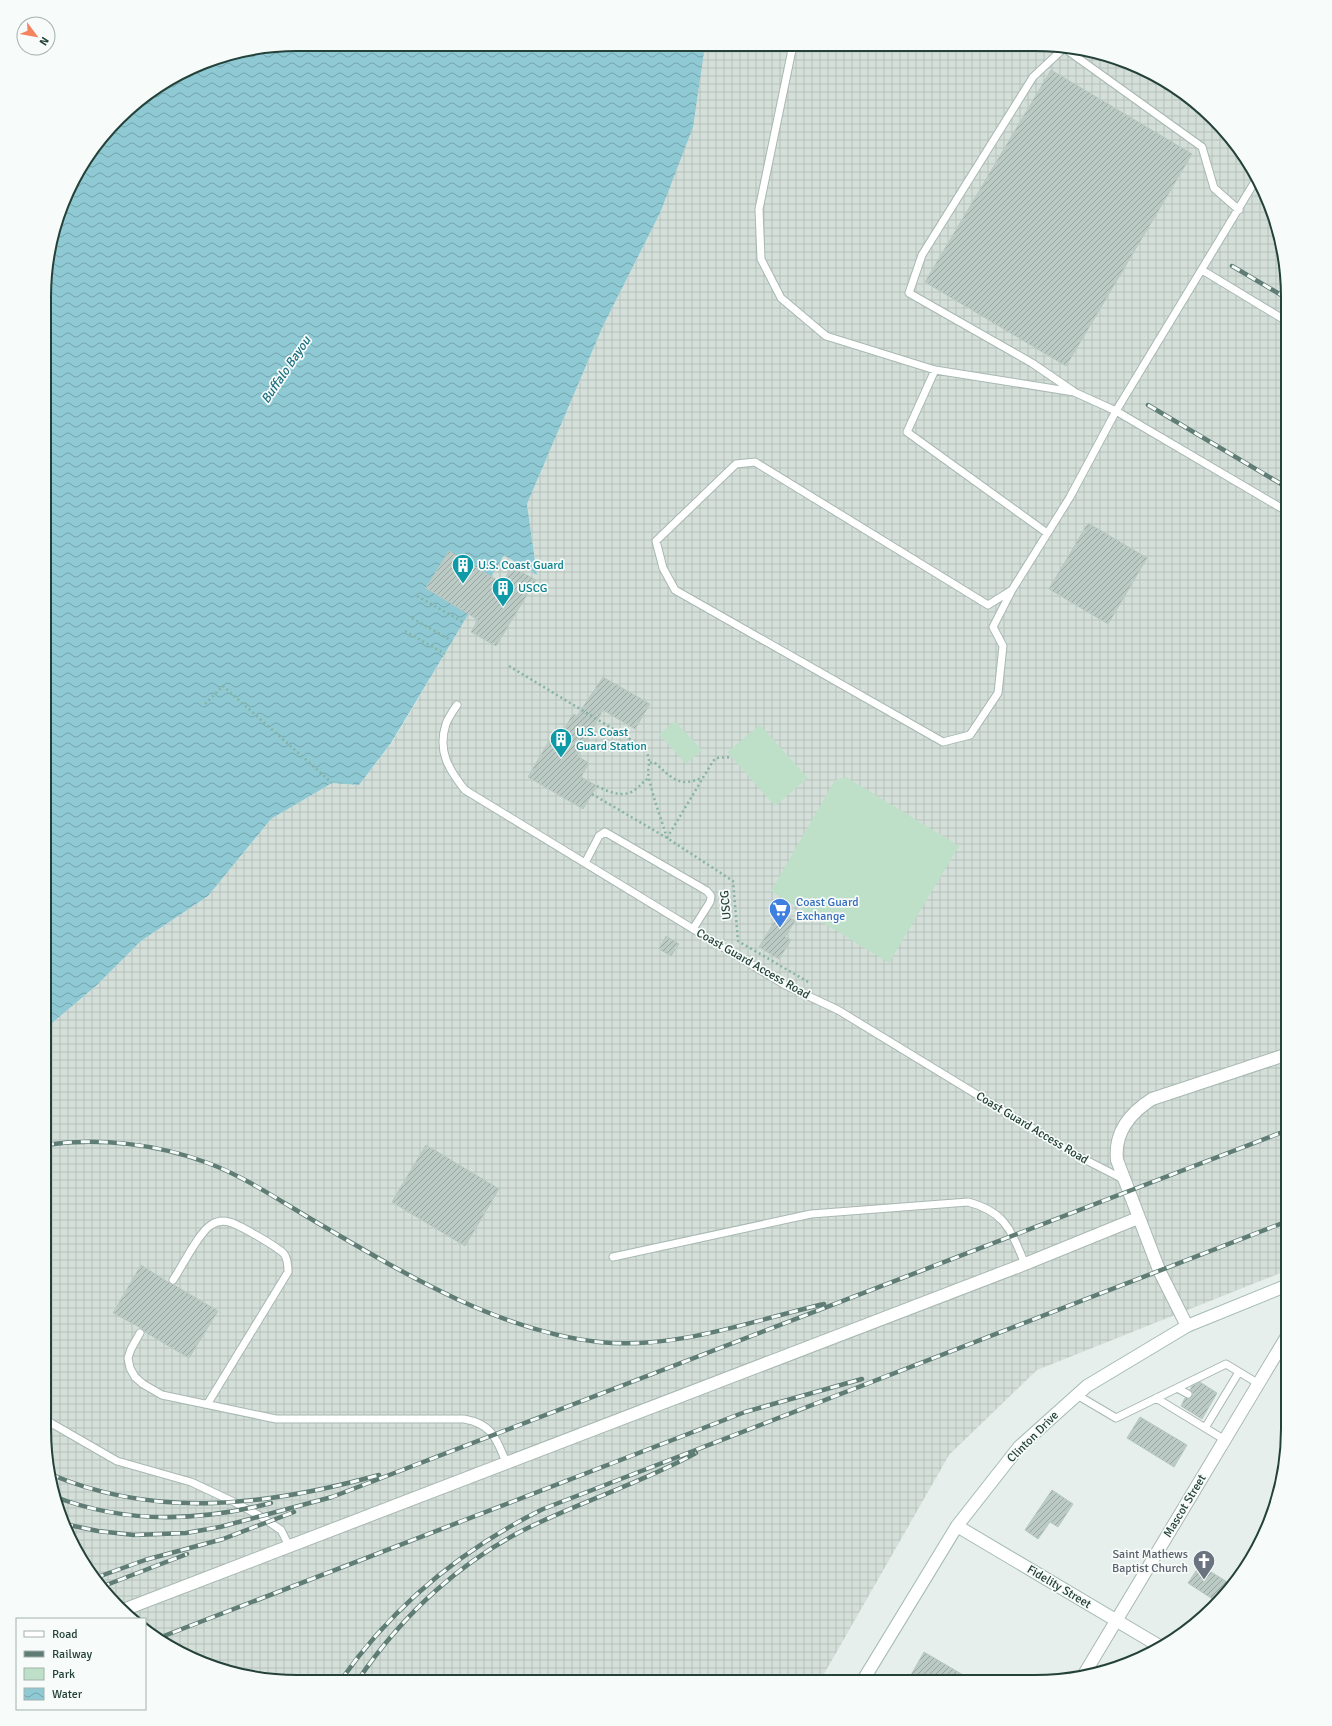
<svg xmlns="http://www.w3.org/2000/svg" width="1332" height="1726" font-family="Signika,sans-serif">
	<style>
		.industrial { fill: url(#industrial-grid) }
		.green { fill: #bfe0c8 }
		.water { fill: url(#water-waves) }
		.building { fill: url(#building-hatch); stroke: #b8c9c2 }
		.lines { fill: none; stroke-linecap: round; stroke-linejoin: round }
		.lane-casing { stroke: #a8b8b2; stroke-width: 9 }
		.street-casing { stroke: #a8b8b2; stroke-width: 14 }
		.secondary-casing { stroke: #a4bbb3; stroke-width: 14 }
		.path { stroke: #86b3a5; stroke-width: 2.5; stroke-dasharray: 2 3; stroke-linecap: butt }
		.lane { stroke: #fff; stroke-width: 7 }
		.street { stroke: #fff; stroke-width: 12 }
		.secondary { stroke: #fff; stroke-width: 12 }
		.rail-casing { stroke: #5f7d75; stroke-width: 4.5 }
		.rail { stroke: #f7fbf9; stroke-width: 3; stroke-dasharray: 9; stroke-linecap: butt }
		.labels { text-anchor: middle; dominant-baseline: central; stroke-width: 3.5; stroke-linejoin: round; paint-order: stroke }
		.culture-label { font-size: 12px; fill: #0d838f; stroke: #f7fbf9; text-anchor: start }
		.shop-label { font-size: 12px; fill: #366cbe; stroke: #f7fbf9; text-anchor: start }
		.street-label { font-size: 12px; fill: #24423a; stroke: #f7fbf9 }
		.worship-label { font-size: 12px; fill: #5b616d; stroke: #f7fbf9; text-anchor: end }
		.water-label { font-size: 13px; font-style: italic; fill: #1c6f80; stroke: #f7fbf9 }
		.rim { fill: none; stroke: #24423a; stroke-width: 2 }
	</style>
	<defs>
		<pattern id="industrial-grid" width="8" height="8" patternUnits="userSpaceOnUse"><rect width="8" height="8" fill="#d4dfda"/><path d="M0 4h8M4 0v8" fill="none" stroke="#b6c1bc"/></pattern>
		<pattern id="water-waves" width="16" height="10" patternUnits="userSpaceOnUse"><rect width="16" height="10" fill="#8ec9d4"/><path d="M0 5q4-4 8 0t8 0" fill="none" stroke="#74a5ad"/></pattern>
		<pattern id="building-hatch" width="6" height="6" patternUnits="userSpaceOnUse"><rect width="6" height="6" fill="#bbcac4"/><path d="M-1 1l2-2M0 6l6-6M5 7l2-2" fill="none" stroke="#98a6a0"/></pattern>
	</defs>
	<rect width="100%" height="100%" fill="#e6efeb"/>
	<path class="industrial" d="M703,45L1068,46L1132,63L1176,87L1225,130L1262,185L1279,232L1288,297V1270L1037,1370L949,1455L820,1681L264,1680L200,1663L156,1639L145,1629V1619H133L107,1596L70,1541L53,1494L44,1429L45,1029L97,985L141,941L208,896L271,819L332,783L359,785L393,741L504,554L537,575L527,504L603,326L660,213Z"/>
	<path class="green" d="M675,721L702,750L686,764L659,734Z
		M760,725L808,778L775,806L727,752Z
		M846,777L959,846L889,963L771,891L835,780Z"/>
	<path class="water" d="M297,44L705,45L693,127L660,213L603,326L527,504L537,575L504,555L391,743L359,785L332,783L271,819L208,896L141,941L97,985L45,1029L46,264L78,171L130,107L215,58Z"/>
	<path class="building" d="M1051,70L1192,154L1066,366L925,282Z
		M1088,523L1147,558L1108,624L1049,589Z
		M449,551L502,583L512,567L536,580L496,646L471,632L478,620L426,588Z
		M603,677L650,704L635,729L603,710L577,756L589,763L581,777L597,786L583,809L528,777L549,741L555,745L573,714L577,716Z
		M781,911L795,921L785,937L791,940L779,959L759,947Z
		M666,936L679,944L671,956L659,949Z
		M426,1145L499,1189L465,1246L392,1202Z
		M141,1265L171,1284L174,1285L218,1311L189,1358L145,1332L143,1329L113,1313Z
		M1200,1382L1217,1393L1202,1419L1181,1406L1185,1398L1192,1397L1193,1393L1190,1390L1192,1386Z
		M1140,1417L1187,1445L1174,1467L1127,1438Z
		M1052,1490L1073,1504L1058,1527L1050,1522L1038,1539L1025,1530Z
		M1200,1565L1232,1585L1217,1602L1188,1583Z
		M924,1652L975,1682H907Z"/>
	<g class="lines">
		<g class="lane-casing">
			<path id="lane" d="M793,45L759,209L761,259L781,298L826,336L935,370L1074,392L1116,411L1288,512
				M1202,270L1288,322
				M935,370L907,432L1047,533
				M1073,391L1032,363L909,293L922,255L1033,77L1064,48L1202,147L1214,188L1239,210
				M1012,590L993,627L1003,646L998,693L970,735L943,742L675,590L663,568L656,541L736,464L755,462L988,605L1012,590L1070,497L1116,411L1257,178
				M457,705C453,711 448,718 446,724C437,751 449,770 465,790L785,985L838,1010L1076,1155L1125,1180
				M585,863L599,836L605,832L707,891L711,896L710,902L693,929
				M613,1257L811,1214L968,1202C1006,1212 1011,1231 1025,1264
				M173,1280C182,1267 199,1232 211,1225C217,1221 222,1220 229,1222C238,1224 278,1247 284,1254C288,1259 288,1266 288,1272L208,1403
				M140,1333L131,1349L128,1358L130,1368L135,1377L143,1384L162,1395L276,1419H464C492,1424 496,1438 506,1462
				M1177,1388L1188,1394
				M1077,1395L1116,1418L1226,1364L1259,1384
				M1156,1398L1225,1440
				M44,1419L117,1461L191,1482L234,1502L260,1516L281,1530L289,1546
				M1205,1428L1239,1372"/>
		</g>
		<g class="street-casing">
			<path id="street" d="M1187,1326L1159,1270L1117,1160C1114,1132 1130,1113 1152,1099L1288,1054
				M123,1610L1025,1264L1138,1218
				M1083,1676L1287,1336"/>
		</g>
		<g class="secondary-casing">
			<path id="secondary" d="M957,1526L1161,1647
				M862,1682L957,1526L1019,1447L1087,1386L1187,1326L1288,1285"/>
		</g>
		<path class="path" d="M417,596L463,622
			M412,618L452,641
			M405,631L445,654
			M509,666L643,747C654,762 646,763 649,778C653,798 661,818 667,838
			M205,704L223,686L332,783
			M650,763L654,762C671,777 679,789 703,777
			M597,786C609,792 624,799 636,789C641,785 644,781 649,778
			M592,794L667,838L733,881L738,941L810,983
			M667,838L713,761L716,758L731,757"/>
		<use href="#lane" class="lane"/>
		<use href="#street" class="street"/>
		<use href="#secondary" class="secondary"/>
		<g class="rail-casing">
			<path id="rail" d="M1232,266L1288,299
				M1148,405L1288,488
				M45,1145C99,1137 157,1144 208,1163C245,1177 277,1199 311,1219C398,1270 497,1331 599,1342C675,1350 751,1321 824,1304
				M50,1474C157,1520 270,1505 379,1475
				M53,1496C124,1524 198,1522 271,1503
				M64,1524L98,1531L134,1535L186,1533L220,1527L332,1497L1288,1130
				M95,1578L145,1560L223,1539L294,1512
				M101,1587L187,1554
				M156,1639L745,1412L862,1379
				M341,1680C393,1606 462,1549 543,1509L1288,1221
				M358,1680C403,1614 463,1558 536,1524C589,1499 645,1481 696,1453"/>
		</g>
		<use href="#rail" class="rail"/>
	</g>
	<defs>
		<g id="building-pin" transform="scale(1.15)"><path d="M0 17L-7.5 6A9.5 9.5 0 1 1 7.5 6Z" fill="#0f9aa8" stroke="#f7fbf9"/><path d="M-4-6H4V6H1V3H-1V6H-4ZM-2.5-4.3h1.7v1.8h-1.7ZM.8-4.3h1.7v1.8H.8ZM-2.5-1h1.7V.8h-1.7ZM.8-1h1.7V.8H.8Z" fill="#fff"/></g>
		<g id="supermarket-pin" transform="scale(1.15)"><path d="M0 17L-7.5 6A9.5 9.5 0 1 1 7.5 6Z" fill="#3f7fe0" stroke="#f7fbf9"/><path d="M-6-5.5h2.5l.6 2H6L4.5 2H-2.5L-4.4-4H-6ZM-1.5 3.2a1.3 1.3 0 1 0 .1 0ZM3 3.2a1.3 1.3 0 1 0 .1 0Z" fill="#fff"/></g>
		<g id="church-pin" transform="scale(1.15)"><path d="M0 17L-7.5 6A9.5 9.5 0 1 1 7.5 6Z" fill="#6b7280" stroke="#f7fbf9"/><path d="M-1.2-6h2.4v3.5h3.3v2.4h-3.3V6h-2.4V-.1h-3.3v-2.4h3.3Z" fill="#fff"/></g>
	</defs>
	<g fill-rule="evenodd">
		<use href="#building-pin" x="463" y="565"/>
		<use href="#building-pin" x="503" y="588"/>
		<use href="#building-pin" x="561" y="739"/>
		<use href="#supermarket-pin" x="780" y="909"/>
		<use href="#church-pin" x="1204" y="1561"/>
	</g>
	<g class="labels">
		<g class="culture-label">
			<text x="478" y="565">U.S. Coast Guard</text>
			<text x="518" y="588">USCG</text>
			<text x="576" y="732">U.S. Coast<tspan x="576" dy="14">Guard Station</tspan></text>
		</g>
		<g class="shop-label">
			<text x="796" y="902">Coast Guard<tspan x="796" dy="14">Exchange</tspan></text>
		</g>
		<g class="street-label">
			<text transform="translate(726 905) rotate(-95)">USCG</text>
			<text transform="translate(753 964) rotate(30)">Coast Guard Access Road</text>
			<text transform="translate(1032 1128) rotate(31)">Coast Guard Access Road</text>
			<text transform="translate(1033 1437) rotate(-45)">Clinton Drive</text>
			<text transform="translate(1185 1506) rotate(-59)">Mascot Street</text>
			<text transform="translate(1059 1587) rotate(31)">Fidelity Street</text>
		</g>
		<g class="worship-label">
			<text x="1188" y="1554">Saint Mathews<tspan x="1188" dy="14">Baptist Church</tspan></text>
		</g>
		<g class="water-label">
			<text transform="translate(286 370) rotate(-56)">Buffalo Bayou</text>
		</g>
	</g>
	<path d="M0 0H1332V1726H0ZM297 51H1035A246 246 0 0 1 1281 297V1429A246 246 0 0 1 1035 1675H297A246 246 0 0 1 51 1429V297A246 246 0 0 1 297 51Z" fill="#f7fbf9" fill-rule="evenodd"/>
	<path class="rim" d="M297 51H1035A246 246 0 0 1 1281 297V1429A246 246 0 0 1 1035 1675H297A246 246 0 0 1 51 1429V297A246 246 0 0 1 297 51Z"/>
	<rect x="16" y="1618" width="130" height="92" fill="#f7fbf9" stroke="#a3b1ad"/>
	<rect x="24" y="1631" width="20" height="6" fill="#ffffff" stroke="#a3b1ad"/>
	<text x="52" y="1638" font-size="12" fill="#24423a">Road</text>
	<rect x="24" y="1651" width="20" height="6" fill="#5f7d75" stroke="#a3b1ad"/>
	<text x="52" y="1658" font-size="12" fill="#24423a">Railway</text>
	<rect x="24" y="1668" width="20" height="12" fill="#bfe0c8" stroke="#a3b1ad"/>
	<text x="52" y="1678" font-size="12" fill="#24423a">Park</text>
	<rect x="24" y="1688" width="20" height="12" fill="url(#water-waves)" stroke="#a3b1ad"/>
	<text x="52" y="1698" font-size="12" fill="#24423a">Water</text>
	<g transform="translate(36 36) rotate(122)"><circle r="19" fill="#f7fbf9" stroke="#a3b1ad"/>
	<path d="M0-3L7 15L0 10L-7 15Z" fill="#f4845f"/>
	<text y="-6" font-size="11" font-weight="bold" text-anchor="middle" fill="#24423a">N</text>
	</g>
</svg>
